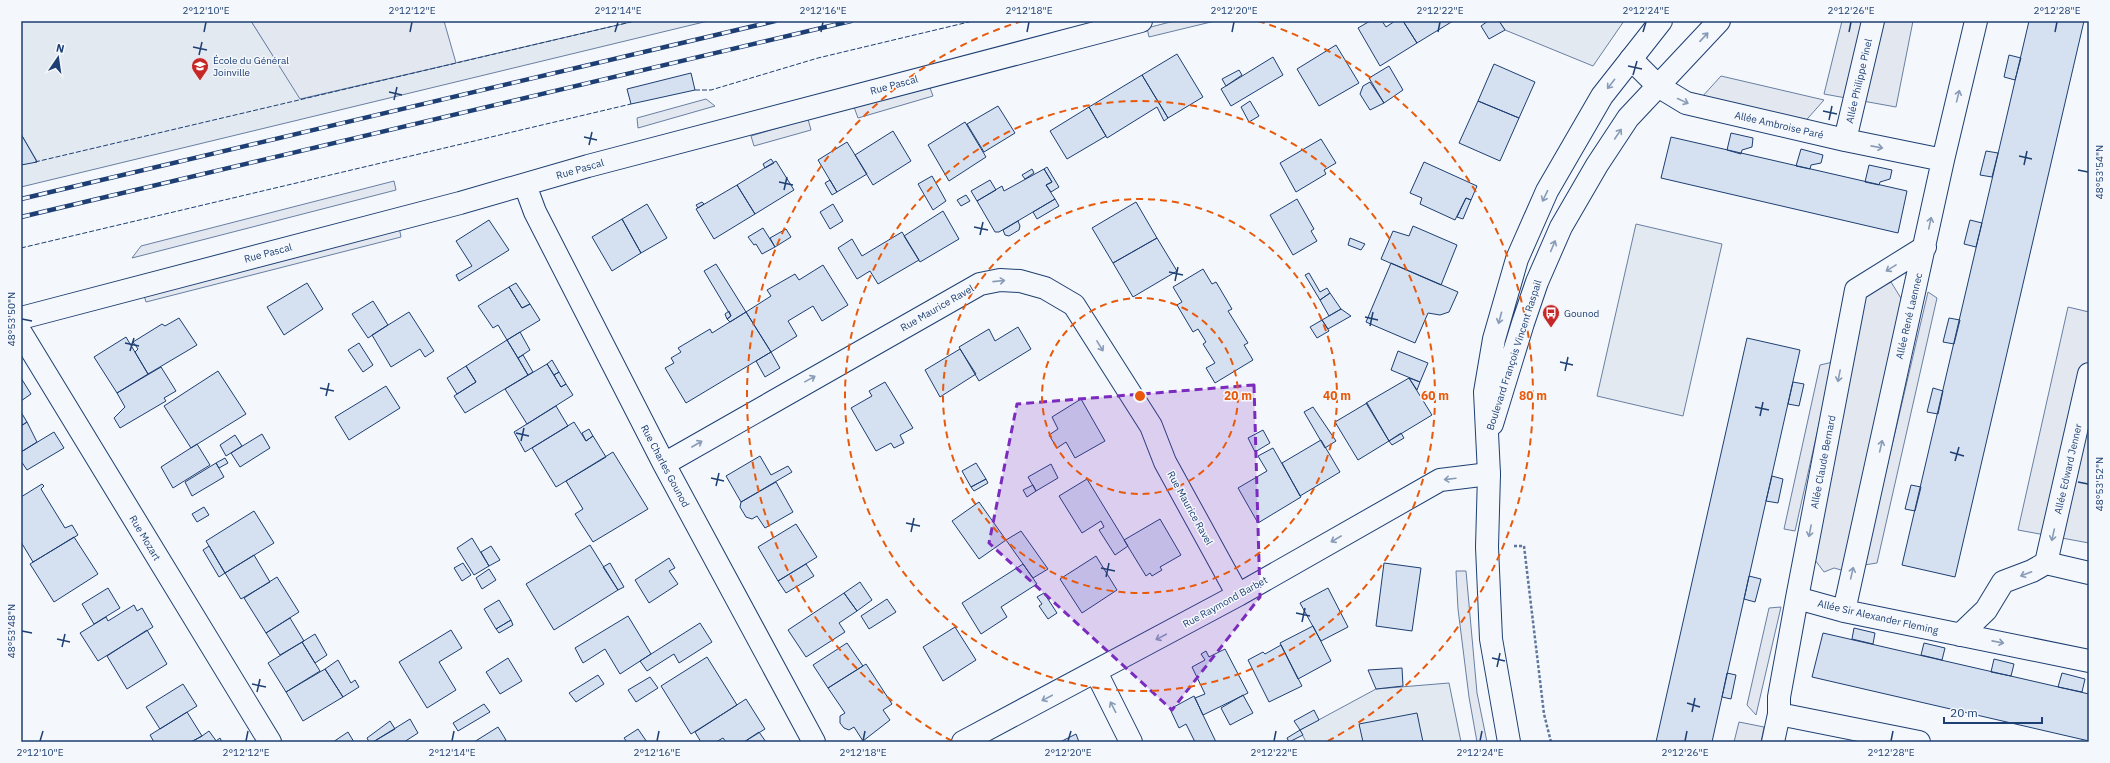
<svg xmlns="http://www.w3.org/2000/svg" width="2110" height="763" font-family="'IBM Plex Sans',sans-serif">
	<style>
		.green { fill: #e3e9f0; stroke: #687fa3 }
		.parking { fill: #e3e8f0; stroke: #687fa3 }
		.building { fill: #d5e0f0; stroke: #1d3f73 }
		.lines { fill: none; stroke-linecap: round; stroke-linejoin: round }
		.street-casing { stroke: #1d3f73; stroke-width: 24 }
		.secondary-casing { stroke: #1d3f73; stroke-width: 24 }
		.path { stroke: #5e769c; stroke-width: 2.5; stroke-dasharray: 3 2; stroke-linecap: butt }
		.street { stroke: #f4f7fb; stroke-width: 22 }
		.secondary { stroke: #f4f7fb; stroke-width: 22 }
		.rail-casing { stroke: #1d3f73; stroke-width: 4.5 }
		.rail { stroke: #f4f7fb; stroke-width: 3; stroke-dasharray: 9; stroke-linecap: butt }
		.fence { stroke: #1d3f73; stroke-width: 1; stroke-dasharray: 5 2; stroke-linecap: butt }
		.oneway { stroke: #889bb7 }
		.marked { fill: #7b2cbf; fill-opacity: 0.2; stroke: #7b2cbf; stroke-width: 3; stroke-dasharray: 8 5; stroke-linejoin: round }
		.ticks { fill: none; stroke: #1d3f73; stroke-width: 1.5 }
		.ring { fill: none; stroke: #e8590c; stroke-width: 2; stroke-dasharray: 7 5 }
		.labels { text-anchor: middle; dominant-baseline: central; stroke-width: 3; stroke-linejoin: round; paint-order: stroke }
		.poi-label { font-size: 10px; fill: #1d3f73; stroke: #f4f7fb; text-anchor: start }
		.street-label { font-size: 10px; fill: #1d3f73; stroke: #f4f7fb }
		.centre { fill: #e8590c; stroke: #f4f7fb; stroke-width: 2 }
		.ring-label { font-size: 12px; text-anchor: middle; font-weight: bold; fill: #e8590c; stroke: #f4f7fb; stroke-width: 3; stroke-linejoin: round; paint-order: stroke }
		.neatline { fill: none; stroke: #1d3f73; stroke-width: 1.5 }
		.ticks-label { font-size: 10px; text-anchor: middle; fill: #1d3f73 }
	</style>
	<rect width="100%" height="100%" fill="#f4f7fb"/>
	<path class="green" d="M21,21H251L301,99L635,21H708L21,187V165L37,161L21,134Z
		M1499,21H1624L1593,66L1505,30Z
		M1636,224L1722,244L1683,416L1597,396Z
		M1449,683L1461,742H1306L1300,730L1376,689Z"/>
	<path class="parking" d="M251,21H444L456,63L300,99Z
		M1174,21H1215L1149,37L1147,28Z
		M1842,21H1913L1896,107L1824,94Z
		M1721,76L1824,100L1801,126L1701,98Z
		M929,85L933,96L858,118L854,107Z
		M706,99L715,106L638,128L637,118Z
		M808,119L811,130L754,146L751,136Z
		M394,181L396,190L132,258L141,246Z
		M399,227L401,237L146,302L143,292Z
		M1891,282L1907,308L1845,571L1834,568L1824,572L1809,552L1865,295Z
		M1928,292L1937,298L1877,563L1864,565Z
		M2068,307L2089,312V543L2018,530Z
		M1833,362L1795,531L1784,529L1820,365Z
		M1456,571H1466L1477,693L1487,742H1477L1469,697L1458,609Z
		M1781,607L1756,715L1747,705L1769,608Z
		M1739,722L1764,727L1761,742H1734Z"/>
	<path class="building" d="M1370,21H1382L1386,27L1395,21H1403L1417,43L1380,66L1358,28Z
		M1403,21H1453L1417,43Z
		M1488,21H1499L1505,30L1489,39L1481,26Z
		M2029,21H2084L1955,577L1902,565Z
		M1336,45L1359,83L1319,106L1297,69Z
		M1177,54L1203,97L1168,118L1142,75Z
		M2009,55L2021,58L2015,80L2004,77Z
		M1273,57L1283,75L1231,106L1221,89Z
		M1494,64L1535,82L1519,118L1478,101Z
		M1389,66L1403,90L1384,103L1369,78Z
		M1239,70L1242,75L1226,86L1222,79Z
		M691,73L695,90L631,104L627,89Z
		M1142,75L1168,118L1164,121L1157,107L1107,138L1089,107Z
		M1370,82L1384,103L1370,110L1360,94L1363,86Z
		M1250,101L1259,116L1249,122L1241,107Z
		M1478,101L1519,118L1500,161L1459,143Z
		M998,106L1015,133L984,152L967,124Z
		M1089,107L1106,136L1067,159L1050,131Z
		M965,122L986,157L949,181L928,145Z
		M893,131L911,161L873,185L855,155Z
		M1731,133L1753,138L1752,147L1742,150L1741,154L1727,150Z
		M21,134L37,162L21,165Z
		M1671,137L1907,191L1898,233L1661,178Z
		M1321,139L1336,163L1324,170L1326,174L1296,192L1280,163Z
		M847,142L867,174L837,192L818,160Z
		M1801,149L1823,155L1821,163L1811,165L1810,169L1796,166Z
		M1986,151L1998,153L1992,177L1980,175Z
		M771,159L774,163L765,168L763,164Z
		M776,161L794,190L755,214L737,185Z
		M1424,162L1477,186L1471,200L1466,198L1455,220L1420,204L1422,198L1410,193Z
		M1869,165L1892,170L1890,179L1880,182L1879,185L1865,182Z
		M1047,167L1059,187L1051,192L1046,185L1052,182L1044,169Z
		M1032,169L1034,173L1025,179L1022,175Z
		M1044,169L1052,182L1046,185L1055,199L999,232H995L977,201L1002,186L1004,191Z
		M932,176L946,201L933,210L918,184Z
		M830,180L837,192L832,195L825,183Z
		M990,180L996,190L977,201L971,191Z
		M737,185L755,214L714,239L696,209Z
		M966,195L970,201L961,206L957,200Z
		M1466,198L1471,200L1463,219L1457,217Z
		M1055,199L1059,206L1037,219L1033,212Z
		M1297,199L1314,229L1311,231L1317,241L1293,255L1270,215Z
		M702,202L704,204L698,208L696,205Z
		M1136,202L1157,238L1113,263L1092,228Z
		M647,204L667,238L641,253L622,219Z
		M833,204L843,221L830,229L820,212Z
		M943,211L959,239L920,262L904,236Z
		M622,219L641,253L612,271L592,237Z
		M489,220L509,250L459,281L456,275L472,266L456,241Z
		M1970,220L1982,223L1976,247L1964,244Z
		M1018,221L1020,226L1019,230L1009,236L1005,235L1003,230Z
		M1413,226L1457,245L1441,285L1381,259L1393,231L1409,236Z
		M763,228L775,247L762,254L756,244L754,245L748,237Z
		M786,229L791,237L775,247L770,238Z
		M902,232L919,260L878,284L870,271L857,279L838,248L852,239L862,256Z
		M1157,238L1177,271L1133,297L1113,263Z
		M1350,238L1365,244L1361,250L1348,245Z
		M1391,263L1458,292L1449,312L1440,315L1428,313L1415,343L1366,322Z
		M716,264L746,312L730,322L727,319L731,316L704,271Z
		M823,265L848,305L822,321L813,306L788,321L797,336L771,352L746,312L771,296L767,290L795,274L799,280Z
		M1203,269L1212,284L1216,282L1232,309L1228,311L1248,343L1244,345L1253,360L1215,383L1206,368L1215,363L1203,344L1206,342L1198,329L1193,332L1177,305L1182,302L1173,287Z
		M1309,273L1320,292L1327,288L1330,293L1320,300L1305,275Z
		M307,283L323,309L284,335L267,307Z
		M516,283L530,304L522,308L509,287Z
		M509,287L522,308L530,304L540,320L507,340L498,325L493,328L478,306Z
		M1330,293L1341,309L1329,316L1320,300Z
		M373,301L388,325L368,338L352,314Z
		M1341,309L1351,316L1328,329L1322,320Z
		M729,311L731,316L727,319L725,314Z
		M409,312L434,351L425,357L420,349L391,367L372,335Z
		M746,312L771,352L686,403L665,368L674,363L671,358L681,352L678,348L710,329L712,333Z
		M179,318L197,345L148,374L135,352L138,349L133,342L162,324L165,326Z
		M1949,318L1960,320L1954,344L1943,342Z
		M1322,320L1329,331L1317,338L1310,327Z
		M1018,327L1031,349L979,381L959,347L989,329L995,341Z
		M520,332L530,350L518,358L507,340Z
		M126,337L148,374L117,393L94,357Z
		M1747,338L1800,350L1722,697L1712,742H1656Z
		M507,340L528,375L465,413L454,396L476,382L466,366Z
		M359,343L373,365L363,372L348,350Z
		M960,349L976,374L940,397L925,370Z
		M1398,351L1428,363L1420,382L1391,370Z
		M771,352L780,368L765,377L756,361Z
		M523,355L533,372L528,375L518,358Z
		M552,360L559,372L554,375L547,364Z
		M547,364L561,387L566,384L573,395L527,424L505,389Z
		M466,366L476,382L457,394L447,378Z
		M161,367L176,391L164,398L166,401L120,428L114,418L125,407L117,393Z
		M218,371L246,414L191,448L164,406Z
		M559,372L566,384L561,387L554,375Z
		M21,378L31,394L21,401Z
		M1409,378L1420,382L1417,390Z
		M1409,378L1432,415L1389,441L1366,403Z
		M885,382L913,428L900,435L904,443L894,448L891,443L876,451L851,408L872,396L869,391Z
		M1793,382L1804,384L1799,406L1788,404Z
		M386,386L400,408L349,440L335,417Z
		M1933,388L1943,391L1938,414L1927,412Z
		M1081,399L1105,441L1075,458L1066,442L1057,448L1049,435L1058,429L1052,417Z
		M1367,403L1389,441L1358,460L1335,422Z
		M556,406L568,426L525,452L514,432Z
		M1313,407L1336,441L1325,448L1304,412Z
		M21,412L27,422L21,426Z
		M27,422L37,442L21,452V426Z
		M574,422L586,441L593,436L606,457L556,487L532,448Z
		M589,429L593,436L586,441L582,433Z
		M1263,430L1270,443L1255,452L1248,438Z
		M54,432L64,448L27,470L21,461V452Z
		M1401,433L1404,438L1392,445L1389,441Z
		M262,434L270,448L240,467L231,453Z
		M235,435L242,446L226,456L220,445Z
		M1321,440L1340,472L1300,496L1282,463Z
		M197,444L210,465L173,488L161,467Z
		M1273,448L1301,497L1258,523L1238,488L1267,471L1258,456Z
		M613,452L648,509L593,542L575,514L583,509L566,481Z
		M760,456L771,475L788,466L792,472L741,502L726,476Z
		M225,458L228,463L219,468L216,463Z
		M216,463L224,477L192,496L185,482Z
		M976,463L986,479L971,487L962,471Z
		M1051,464L1058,478L1036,491L1028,477Z
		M1772,476L1783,479L1778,503L1766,501Z
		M986,479L988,483L974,491L971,487Z
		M1087,479L1128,546L1115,555L1099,530L1104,527L1101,521L1082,533L1059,496Z
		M776,482L793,512L765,528L757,516L752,519L746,517L740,507L741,502Z
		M42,484L44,486L41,489L65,528L72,525L78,535L33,562L21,542V497Z
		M1033,485L1036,491L1027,497L1023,490Z
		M1911,485L1921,487L1915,511L1905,509Z
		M979,502L1006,540L979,559L952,521Z
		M204,507L209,515L197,522L192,514Z
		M254,511L274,543L225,573L206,541Z
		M1160,519L1181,555L1160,567L1162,570L1152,576L1150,573L1146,576L1124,540Z
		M796,524L817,557L778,581L758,547Z
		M1021,531L1048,569L1033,578L1006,540Z
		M74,537L98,574L54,602L30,564Z
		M472,538L489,566L474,575L457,548Z
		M590,545L618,590L554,630L526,584Z
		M209,546L225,573L219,577L203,550Z
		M491,546L500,560L489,566L481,552Z
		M254,555L270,582L241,599L225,573Z
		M1096,556L1117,590L1082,613L1060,579Z
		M669,558L675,568L669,571L678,584L649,603L635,580Z
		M463,563L471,575L462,581L454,568Z
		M610,563L624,587L618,590L603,567Z
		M1384,563L1421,568L1412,631L1376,626Z
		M806,564L814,576L786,593L778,581Z
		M1023,564L1037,584L1001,607L1007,617L981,634L962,603Z
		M489,569L496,580L482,589L476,578Z
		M1749,576L1761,579L1755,602L1744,599Z
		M277,577L299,612L266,633L244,598Z
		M860,582L872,600L857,611L844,593Z
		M108,588L120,608L94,624L82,604Z
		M1328,588L1348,627L1321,641L1300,603Z
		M844,593L857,611L839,623L845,632L806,657L788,630Z
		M1044,593L1057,613L1048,619L1039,606L1042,604L1037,597Z
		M887,599L896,612L869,629L861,616Z
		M499,600L511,620L496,629L484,609Z
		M134,605L137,611L142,608L153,627L98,661L80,633L106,617L108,621Z
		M628,616L651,654L620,674L605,649L583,663L575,648Z
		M290,618L304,641L280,655L266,633Z
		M511,620L513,625L499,633L496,629Z
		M700,623L712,642L679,663L674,654L647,671L640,661Z
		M1313,626L1331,661L1298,679L1280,643Z
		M955,627L976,660L943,681L923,647Z
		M1854,628L1875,633L1873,644L1852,639Z
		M147,630L167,664L127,689L107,656Z
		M451,630L462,648L439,662L456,690L427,708L399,662Z
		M1823,633L2089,694V741L1812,677Z
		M315,634L327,655L315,663L302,642Z
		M302,642L320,671L286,692L268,663Z
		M847,643L863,666L828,688L813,665Z
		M1924,643L1945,648L1942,660L1921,655Z
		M1281,645L1302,686L1269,702L1248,660L1263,652L1265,654Z
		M1225,649L1248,693L1203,715L1195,698L1205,694L1192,667L1205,660L1201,654L1206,651L1209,657Z
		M707,657L737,705L691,734L661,686Z
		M508,658L522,681L500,694L486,672Z
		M1994,659L2014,664L2011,676L1991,672Z
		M338,660L351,683L355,680L359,687L343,697L325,669Z
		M866,664L892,704L883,710L890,720L863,741L854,727L849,730L844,728L840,723V716L845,713L828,688Z
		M1402,668L1403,686L1376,689L1368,670Z
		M325,669L343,697L303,721L286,692Z
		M1727,673L1736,675L1731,699L1722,697Z
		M2062,673L2085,679L2082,692L2058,687Z
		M598,675L604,684L576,702L569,693Z
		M650,677L658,688L636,702L628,690Z
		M183,684L197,706L160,729L146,707Z
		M1243,695L1253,713L1230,725L1221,708Z
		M1194,696L1203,715L1216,742H1195L1186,724L1179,728L1170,709Z
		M746,699L765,729L744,742H726L723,738L716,742H701L695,732Z
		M484,704L490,712L458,731L453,723Z
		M1314,710L1319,720L1300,730L1294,721Z
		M187,712L202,736L191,742H154L150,735Z
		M1417,713L1423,742H1363L1359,724Z
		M410,719L418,733L404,742H373Z
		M390,721L395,729L373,742H369L367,738Z
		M498,727L506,740L503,742H474Z
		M638,729L647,742H627L624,738Z
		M1300,730L1303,735L1289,742L1287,738Z
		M209,731L217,742H191L202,736Z
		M348,732L354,742H333Z
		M759,732L766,742H744Z
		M1076,734L1079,742H1060Z
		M220,738L222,742H217L216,741Z"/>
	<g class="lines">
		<g class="street-casing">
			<path id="street" d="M1631,59L1658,86L1686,103L1845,140L1943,160
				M1845,140L1873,21
				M525,185L535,212L664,464L814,742
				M21,318L460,203L588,166L1141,21
				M21,333L270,742
				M664,464L980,284L1000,280L1020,281L1045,288L1074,305L1151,426L1165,462L1238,595
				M2046,563L2089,374
				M1797,598L1844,611L2089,661
				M1844,611L1943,160L1976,21
				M1960,635L1986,610L2003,582L2032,571L2046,563L2089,573
				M1096,672L1131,742
				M1779,714L1919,742
				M963,742L1238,595L1440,480L1489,474
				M1773,742L1779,714V697L1797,598L1856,290L1925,247"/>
		</g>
		<g class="secondary-casing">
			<path id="secondary" d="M1492,424L1523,323L1537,282L1561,227L1597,165L1628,118L1719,21
				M1509,742L1491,639L1487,547L1489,474L1485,392L1494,339L1517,259L1547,191L1602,96L1661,21"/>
		</g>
		<path class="path" d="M1514,546H1524L1544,714L1551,742"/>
		<use href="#street" class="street"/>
		<use href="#secondary" class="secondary"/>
		<g class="rail-casing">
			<path id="rail" d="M21,199L775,21
				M21,217L851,21"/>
		</g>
		<use href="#rail" class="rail"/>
		<path class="fence" d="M695,90H711L818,58L973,21
			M35,162L635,21
			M21,248L631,104"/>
	</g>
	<defs><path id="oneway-shaft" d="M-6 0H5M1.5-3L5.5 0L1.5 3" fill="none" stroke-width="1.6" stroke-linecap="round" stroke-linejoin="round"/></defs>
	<g class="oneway">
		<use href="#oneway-shaft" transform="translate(1704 37) rotate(-47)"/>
		<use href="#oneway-shaft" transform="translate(1611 84) rotate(128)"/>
		<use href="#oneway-shaft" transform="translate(1958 96) rotate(-76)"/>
		<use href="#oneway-shaft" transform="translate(1683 101) rotate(25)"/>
		<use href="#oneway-shaft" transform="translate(1618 134) rotate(-56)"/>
		<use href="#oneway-shaft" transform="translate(1877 147) rotate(11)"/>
		<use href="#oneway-shaft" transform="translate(1545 196) rotate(116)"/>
		<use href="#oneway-shaft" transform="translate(1930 223) rotate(-78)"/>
		<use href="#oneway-shaft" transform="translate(1553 246) rotate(-67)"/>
		<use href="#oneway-shaft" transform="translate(1891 268) rotate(148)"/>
		<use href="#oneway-shaft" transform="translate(999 281) rotate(-6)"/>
		<use href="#oneway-shaft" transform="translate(1500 318) rotate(105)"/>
		<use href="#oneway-shaft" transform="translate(1100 346) rotate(58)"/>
		<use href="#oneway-shaft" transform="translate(1839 376) rotate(101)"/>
		<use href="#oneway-shaft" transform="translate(810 379) rotate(-29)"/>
		<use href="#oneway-shaft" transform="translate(697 444) rotate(-30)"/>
		<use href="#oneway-shaft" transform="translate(1881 446) rotate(-77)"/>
		<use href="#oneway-shaft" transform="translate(1450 479) rotate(173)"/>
		<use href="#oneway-shaft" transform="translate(1810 531) rotate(101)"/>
		<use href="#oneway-shaft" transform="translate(2053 535) rotate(103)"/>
		<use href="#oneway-shaft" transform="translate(1336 539) rotate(150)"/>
		<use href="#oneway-shaft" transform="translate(1852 573) rotate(-77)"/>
		<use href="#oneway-shaft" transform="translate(2026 574) rotate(159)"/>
		<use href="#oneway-shaft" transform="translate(1161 637) rotate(152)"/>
		<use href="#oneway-shaft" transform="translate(1998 642) rotate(11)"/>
		<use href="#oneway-shaft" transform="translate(1047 698) rotate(152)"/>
		<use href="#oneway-shaft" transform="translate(1113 707) rotate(-117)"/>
	</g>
	<path class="marked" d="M1254,385L1260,597L1172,710L989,543L1017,404Z"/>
	<path class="ticks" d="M204,32L206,22M410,32L412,22M615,32L618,22M821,32L823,22M1027,32L1029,22M1232,32L1234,22M1438,32L1440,22M1643,32L1646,22M1849,32L1851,22M2055,32L2057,22M193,47L207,50M199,55L202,42M1628,66L1642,69M1633,75L1637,61M389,92L402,95M394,100L397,87M1823,111L1837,114M1829,120L1832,106M584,137L597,140M589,145L592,132M2019,156L2032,159M2024,165L2027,151M2078,170L2088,172M779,182L793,185M784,190L787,177M974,227L988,230M980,235L983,222M1169,272L1183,275M1175,281L1178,267M1365,317L1378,320M22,319L32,321M1370,326L1373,312M125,343L139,346M130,351L134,338M1560,362L1573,365M1565,371L1568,357M320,388L334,391M326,396L329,383M1755,407L1769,410M1760,416L1763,402M516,433L529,436M521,441L524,428M1950,452L1964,456M1955,461L1959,447M711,478L724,481M2078,482L2088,484M716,486L719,473M906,523L920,526M911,532L914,518M1101,568L1115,571M1106,577L1109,563M1296,613L1310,616M1302,622L1305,608M22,631L32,633M57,639L70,642M62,647L65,634M1492,658L1505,661M1497,667L1500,653M252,684L266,687M257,692L260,679M1687,703L1700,707M1692,712L1695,698M40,741L43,731M246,741L248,731M452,741L454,731M657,741L659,731M863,741L865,731M1068,741L1071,731M1274,741L1276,731M1480,741L1482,731M1685,741L1687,731M1891,741L1893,731"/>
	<g class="ring">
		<circle cx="1140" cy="396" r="98"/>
		<circle cx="1140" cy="396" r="197"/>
		<circle cx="1140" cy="396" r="295"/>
		<path d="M952 741A393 393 0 0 1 1022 21M1258 21A393 393 0 0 1 1328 741"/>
	</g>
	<defs>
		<g id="school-pin" transform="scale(0.9)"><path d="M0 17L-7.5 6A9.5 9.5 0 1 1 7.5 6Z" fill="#c62828" stroke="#f4f7fb"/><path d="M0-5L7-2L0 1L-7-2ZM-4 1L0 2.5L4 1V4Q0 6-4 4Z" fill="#fff"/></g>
		<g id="bus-pin" transform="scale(0.9)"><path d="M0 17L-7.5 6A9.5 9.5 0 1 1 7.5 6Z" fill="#c62828" stroke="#f4f7fb"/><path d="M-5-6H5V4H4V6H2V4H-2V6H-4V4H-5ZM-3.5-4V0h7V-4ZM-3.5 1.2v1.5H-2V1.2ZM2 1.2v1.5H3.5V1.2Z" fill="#fff"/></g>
	</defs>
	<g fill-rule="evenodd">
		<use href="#school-pin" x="200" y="66"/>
		<use href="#bus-pin" x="1551" y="313"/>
	</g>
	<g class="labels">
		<g class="poi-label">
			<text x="213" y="60">École du Général<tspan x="213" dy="12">Joinville</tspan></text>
			<text x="1564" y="313">Gounod</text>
		</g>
		<g class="street-label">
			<text transform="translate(1859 81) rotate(-77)">Allée Philippe Pinel</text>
			<text transform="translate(894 85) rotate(-15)">Rue Pascal</text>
			<text transform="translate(1779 125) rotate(13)">Allée Ambroise Paré</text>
			<text transform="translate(580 169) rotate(-16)">Rue Pascal</text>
			<text transform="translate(268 253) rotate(-15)">Rue Pascal</text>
			<text transform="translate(937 308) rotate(-30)">Rue Maurice Ravel</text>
			<text transform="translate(1909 316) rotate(-77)">Allée René Laennec</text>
			<text transform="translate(1514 355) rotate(-72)">Boulevard François Vincent Raspail</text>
			<text transform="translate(1823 462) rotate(-79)">Allée Claude Bernard</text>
			<text transform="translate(665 466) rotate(62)">Rue Charles Gounod</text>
			<text transform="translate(2068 469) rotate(-77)">Allée Edward Jenner</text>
			<text transform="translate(1190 508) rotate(61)">Rue Maurice Ravel</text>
			<text transform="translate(145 538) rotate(59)">Rue Mozart</text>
			<text transform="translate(1225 602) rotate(-29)">Rue Raymond Barbet</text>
			<text transform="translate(1878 617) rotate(13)">Allée Sir Alexander Fleming</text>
		</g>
	</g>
	<circle cx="1140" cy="396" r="6" class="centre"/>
	<g class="ring-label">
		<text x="1238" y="400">20 m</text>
		<text x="1337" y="400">40 m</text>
		<text x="1435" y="400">60 m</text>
		<text x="1533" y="400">80 m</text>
	</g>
	<rect width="2110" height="763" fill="none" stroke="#f4f7fb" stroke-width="44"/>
	<g transform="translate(58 58) rotate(13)" stroke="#f4f7fb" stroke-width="3" paint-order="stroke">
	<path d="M0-3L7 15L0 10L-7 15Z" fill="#1d3f73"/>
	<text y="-6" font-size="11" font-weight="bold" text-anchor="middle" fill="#1d3f73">N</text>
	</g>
	<path d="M1944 717v6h98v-6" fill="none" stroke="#1d3f73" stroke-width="2"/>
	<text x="1950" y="717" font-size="12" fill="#1d3f73" stroke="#f4f7fb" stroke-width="3" paint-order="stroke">20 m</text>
	<rect x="22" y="22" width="2066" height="719" class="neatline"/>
	<g class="ticks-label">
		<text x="206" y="14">2°12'10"E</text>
		<text x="412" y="14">2°12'12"E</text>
		<text x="618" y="14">2°12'14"E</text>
		<text x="823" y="14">2°12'16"E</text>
		<text x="1029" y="14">2°12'18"E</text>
		<text x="1234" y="14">2°12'20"E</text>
		<text x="1440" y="14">2°12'22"E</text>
		<text x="1646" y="14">2°12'24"E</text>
		<text x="1851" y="14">2°12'26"E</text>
		<text x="2057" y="14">2°12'28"E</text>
		<text transform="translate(2099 172) rotate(-90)" y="4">48°53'54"N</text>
		<text transform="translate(11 319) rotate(-90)" y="4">48°53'50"N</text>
		<text transform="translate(2099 484) rotate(-90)" y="4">48°53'52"N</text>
		<text transform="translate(11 631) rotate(-90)" y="4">48°53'48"N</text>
		<text x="40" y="756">2°12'10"E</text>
		<text x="246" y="756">2°12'12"E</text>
		<text x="452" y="756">2°12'14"E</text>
		<text x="657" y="756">2°12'16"E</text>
		<text x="863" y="756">2°12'18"E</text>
		<text x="1068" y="756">2°12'20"E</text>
		<text x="1274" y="756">2°12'22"E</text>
		<text x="1480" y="756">2°12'24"E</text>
		<text x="1685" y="756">2°12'26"E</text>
		<text x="1891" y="756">2°12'28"E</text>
	</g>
</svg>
